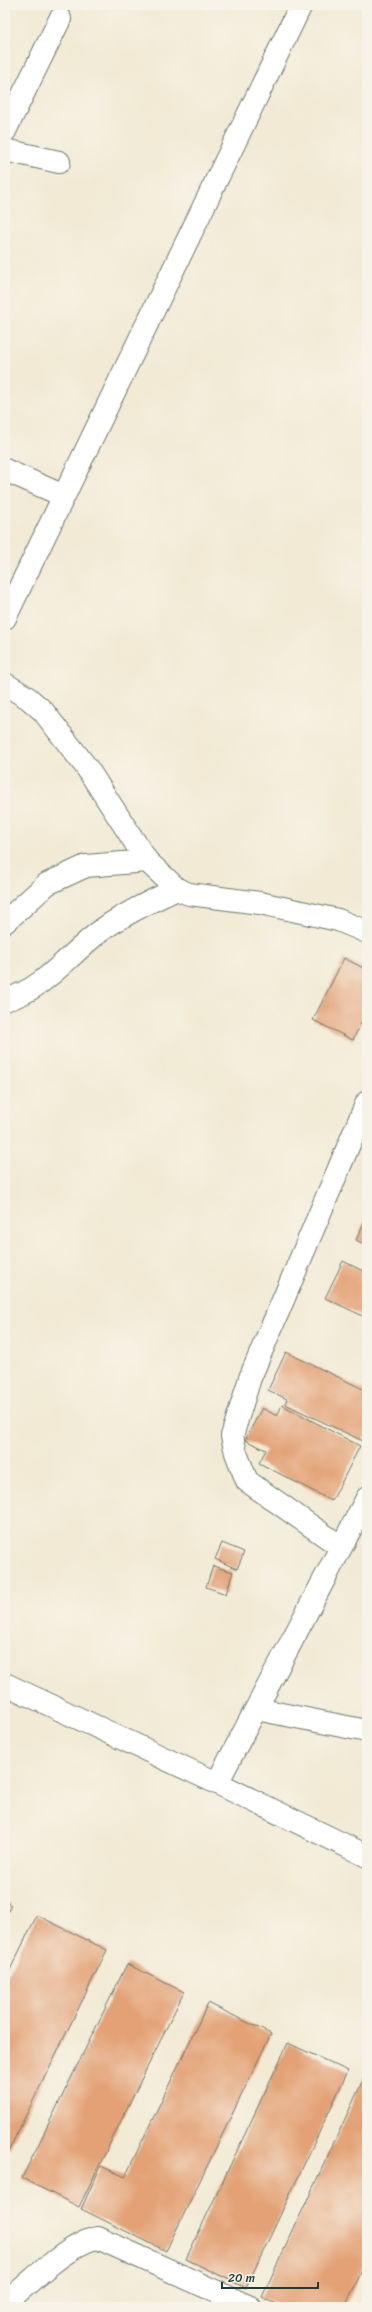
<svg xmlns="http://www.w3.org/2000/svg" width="372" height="2312" font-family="Sriracha,sans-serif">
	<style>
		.building { fill: #e3a175 }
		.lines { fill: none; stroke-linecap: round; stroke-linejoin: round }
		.minor-casing { stroke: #697a6c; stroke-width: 24 }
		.minor { stroke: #fff; stroke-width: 22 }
	</style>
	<rect width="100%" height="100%" fill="#f7f3e8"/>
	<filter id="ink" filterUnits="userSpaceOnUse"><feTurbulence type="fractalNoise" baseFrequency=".025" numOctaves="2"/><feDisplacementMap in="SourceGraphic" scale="8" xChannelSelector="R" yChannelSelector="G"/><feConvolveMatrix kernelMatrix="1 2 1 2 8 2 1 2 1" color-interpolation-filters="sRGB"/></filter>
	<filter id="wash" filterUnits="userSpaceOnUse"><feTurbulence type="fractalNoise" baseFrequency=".012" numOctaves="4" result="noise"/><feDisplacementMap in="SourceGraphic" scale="16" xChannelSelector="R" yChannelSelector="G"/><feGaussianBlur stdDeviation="0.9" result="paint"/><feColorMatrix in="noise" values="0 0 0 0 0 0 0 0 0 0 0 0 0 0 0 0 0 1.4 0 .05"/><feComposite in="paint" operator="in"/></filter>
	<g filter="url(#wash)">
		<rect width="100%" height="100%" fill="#f2ead4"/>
		<g id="blocks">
			<path class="building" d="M344,958L367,970V1011L353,1040L313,1020Z
				M367,1216V1246L356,1240Z
				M343,1261L367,1273V1318L325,1298Z
				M286,1352L367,1391V1433L363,1441L285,1404L287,1399L268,1390Z
				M282,1405L360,1446L332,1501L259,1463L266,1450L245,1440L262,1408L277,1416Z
				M222,1543L244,1552L237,1569L215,1559Z
				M213,1566L233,1572L226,1594L206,1587Z
				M5,1902L11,1905L5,1918Z
				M37,1915L107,1950L5,2158V1980Z
				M127,1964L184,1992L79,2207L22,2178Z
				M208,2003L271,2034L166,2251L81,2209L101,2166L125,2177Z
				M288,2043L348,2071L246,2288L186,2259Z
				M364,2078L367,2079V2260L345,2307H283L262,2297Z"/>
		</g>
	</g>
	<g filter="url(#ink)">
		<use href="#blocks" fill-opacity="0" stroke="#697a6c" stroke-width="1"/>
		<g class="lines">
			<g class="minor-casing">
				<path id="minor" d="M5,131L60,19
					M5,150L59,162
					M5,470L64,496
					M5,618L301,5
					M5,684L28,698L43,711L87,768L147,861L177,889L189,894L260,903L338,920L367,932
					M5,922L47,884L86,866L147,861
					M5,1000C46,989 72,950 106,927C128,912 153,900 177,889
					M341,1547L247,1481L236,1453L232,1436L250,1378L367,1102
					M5,1684L217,1783L367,1856
					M256,1709L367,1731
					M217,1783L367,1498
					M5,2304C26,2285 72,2241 98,2238L250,2307"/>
			</g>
			<use href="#minor" class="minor"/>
		</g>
	</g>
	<rect width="372" height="2312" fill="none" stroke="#f7f3e8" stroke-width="20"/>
	<path d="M222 2282v6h96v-6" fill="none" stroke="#1f3d34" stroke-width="2"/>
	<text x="228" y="2282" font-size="12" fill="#1f3d34" stroke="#f7f3e8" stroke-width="3" paint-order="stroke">20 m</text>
</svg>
